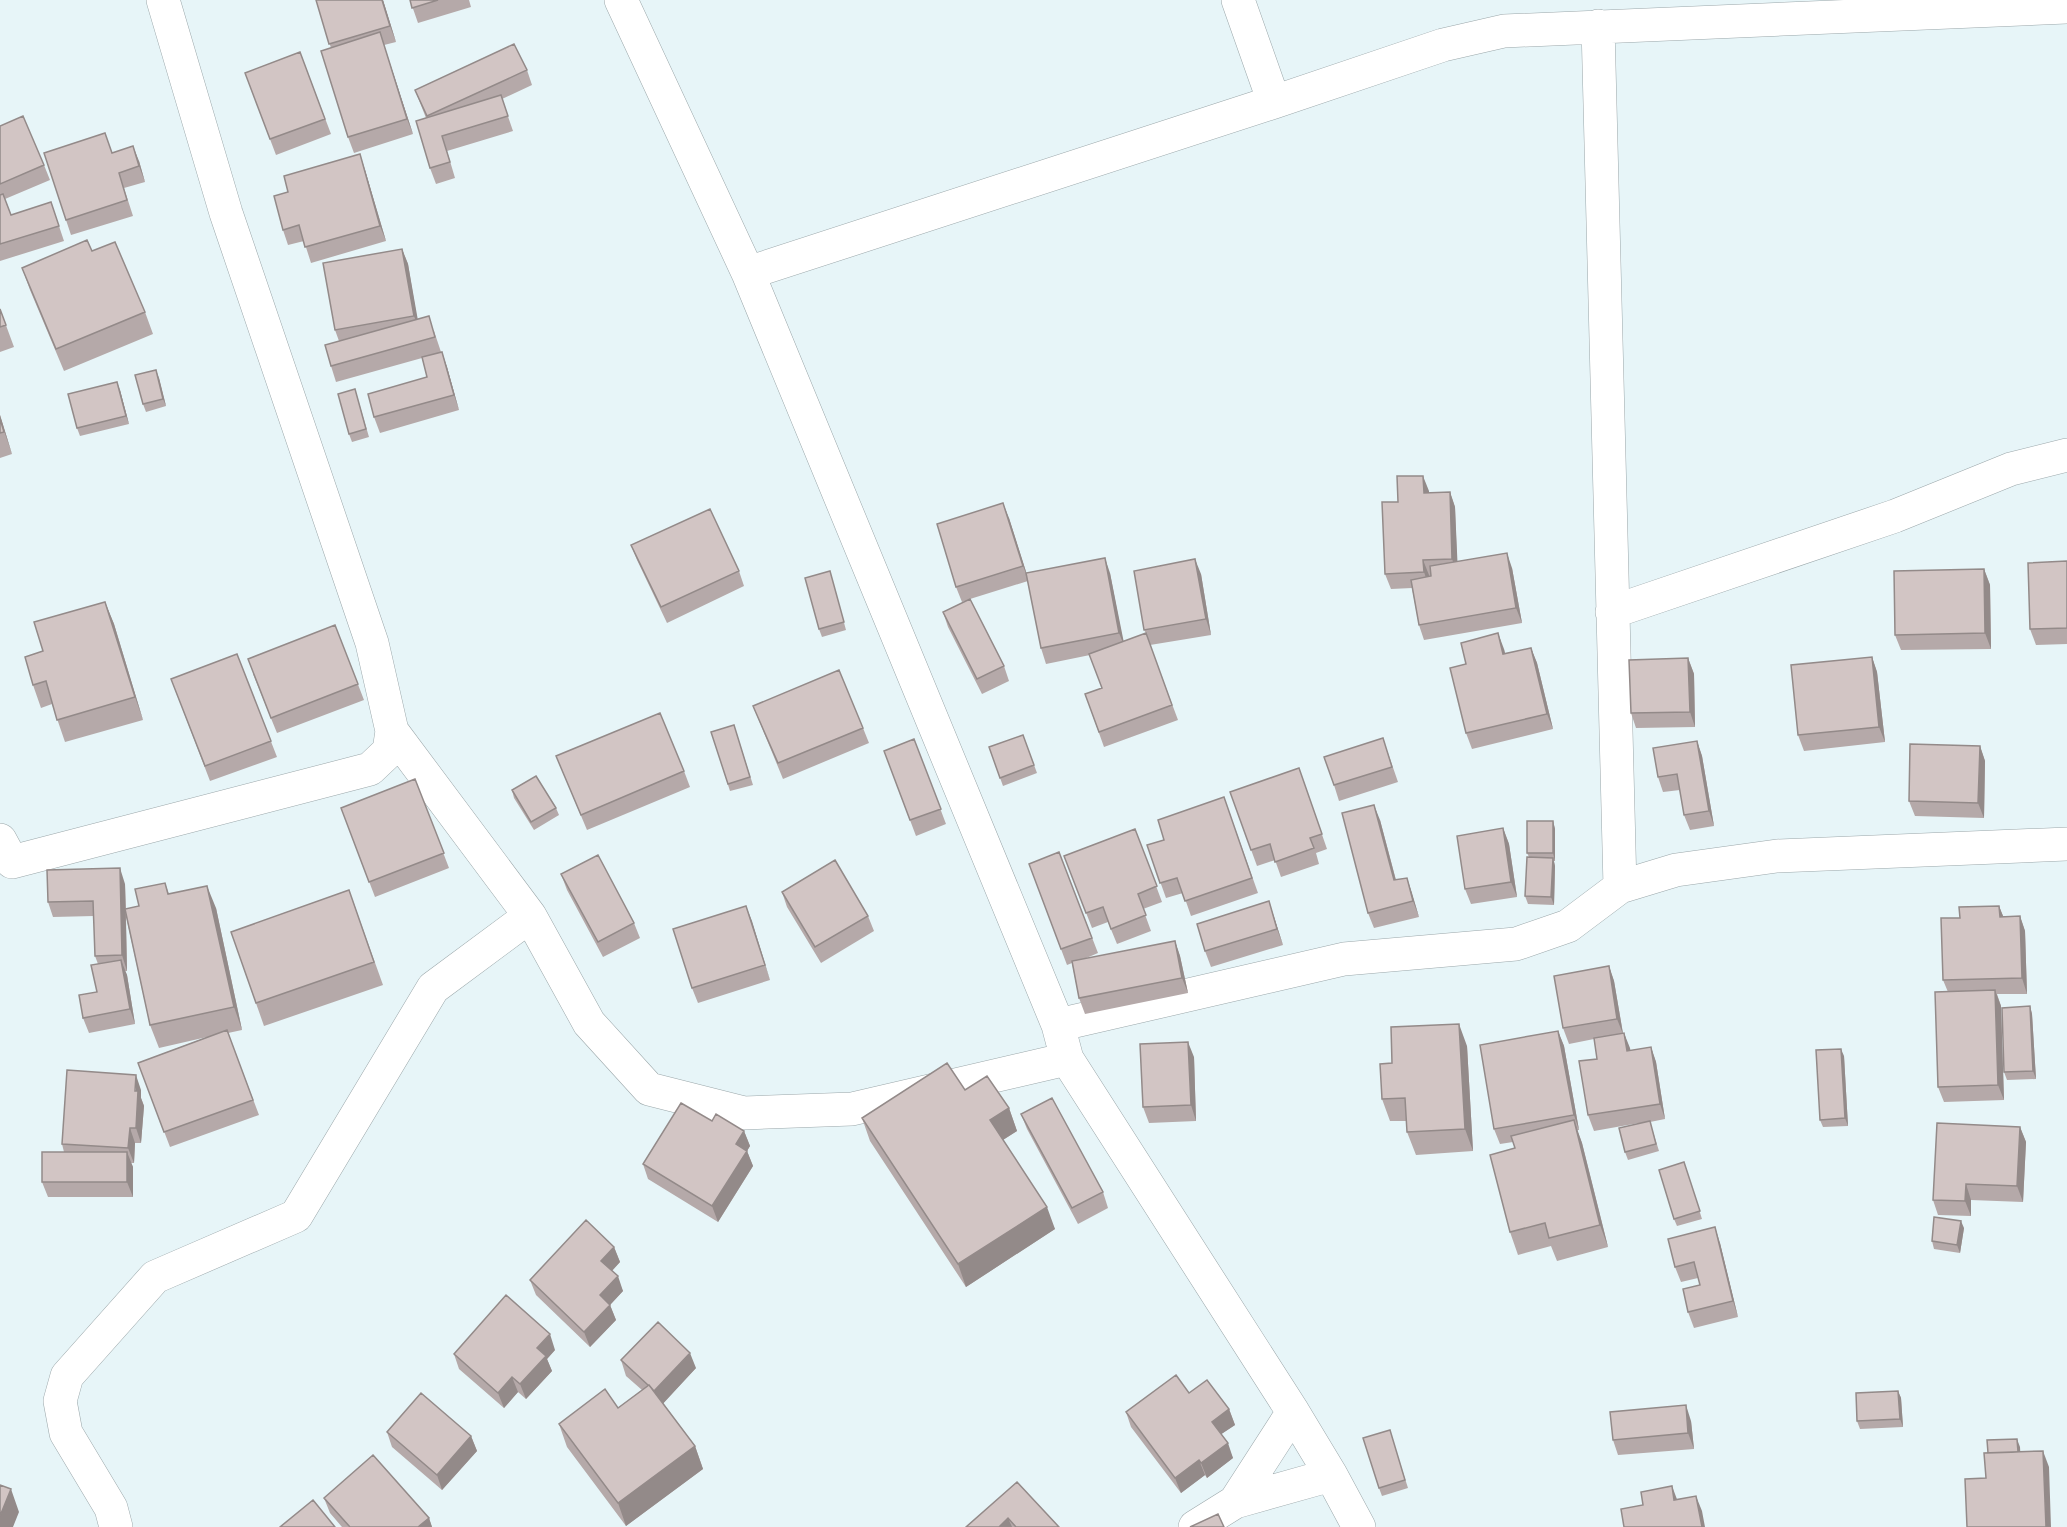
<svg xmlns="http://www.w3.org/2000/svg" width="2067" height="1527" font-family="Signika,sans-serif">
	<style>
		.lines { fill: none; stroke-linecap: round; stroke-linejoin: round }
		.minor-casing { stroke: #9ba7aa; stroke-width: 34 }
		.minor { stroke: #fff; stroke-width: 33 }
		.wall { fill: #b5a9a9 }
		.shaded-wall { fill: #938a89 }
		.building { fill: #d2c5c4; stroke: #938a89; stroke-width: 1.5 }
	</style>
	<rect width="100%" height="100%" fill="#e7f5f8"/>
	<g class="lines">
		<g class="minor-casing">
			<path id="minor" d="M621,0L748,273L1058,1025L1067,1059L1293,1412L1331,1475L1359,1527
				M1238,0L1274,102
				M1598,26L1620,887
				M748,273L1274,102L1443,45L1504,31L2067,7
				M1612,612L1895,516L2011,469L2067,455
				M392,731L530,916L589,1023L649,1089L744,1113L852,1109L1067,1059
				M0,840L12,862L370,769L389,751L392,731L372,643L226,213L163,0
				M1058,1025L1344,959L1516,944L1568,926L1620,887L1676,870L1777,856L2067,844
				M1235,1502L1293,1412
				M116,1527L111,1508L66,1433L60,1401L67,1376L155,1277L296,1216L433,988L530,916
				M1195,1527L1235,1502L1331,1475"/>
		</g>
		<use href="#minor" class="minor"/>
	</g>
	<path class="wall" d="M316,0H383L396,42L384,45L413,134L354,153L348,137L331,48Z
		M410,0H469L471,7L418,23Z
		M300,52L331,134L276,155L245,73Z
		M527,70L532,85L502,99L513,131L447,151L455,178L436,184L430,168L426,118L415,90Z
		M0,126L44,165L50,180L5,199L11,215L51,202L64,241L0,261Z
		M112,153L139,161L145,182L124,188L133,216L71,235L66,220Z
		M365,170L386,241L311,263L304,241L288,245L283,230Z
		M402,249L408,264L417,319L434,331L441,352L447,367L459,410L380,433L374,417L427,377L422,358L336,382L331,366L339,341L335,330Z
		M92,251L145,312L153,334L64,371L30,290L22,268Z
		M0,309L14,347L0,352Z
		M159,378L166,406L146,412L143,404Z
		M355,389L369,437L352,442L349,434Z
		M120,390L129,424L80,436L77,428Z
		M0,415L12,454L0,458Z
		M1429,491V493L1450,492L1455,507L1457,561L1512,568L1522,623L1424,640L1419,625L1412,588L1391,589L1385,574L1398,502Z
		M1009,518L1027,575L1110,573L1123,642L1146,633L1144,630L1201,574L1211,635L1150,645L1178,720L1104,747L1085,694L1102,688L1090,655L1046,664L1041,648L1028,581L970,599L1004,666L1009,681L982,694L948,627L943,612L966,601L962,602L956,587Z
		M631,545L739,571L744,586L667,623L637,560Z
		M2067,561V644L2036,645L2030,629Z
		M1984,569L1990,585L1991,649L1901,650L1895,635Z
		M830,571L846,630L822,637L819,629Z
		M105,602L114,624L143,720L65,742L52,704L41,708L33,685L43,651Z
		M335,625L364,700L277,733L253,674Z
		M1531,648L1537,663L1553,729L1472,749L1466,733V664L1504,649L1505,654Z
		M237,654L277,757L210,781L171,679Z
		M1872,657L1877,672L1885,742L1804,751L1798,735Z
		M1688,658L1694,674L1695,727L1636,728L1631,713Z
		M753,706L863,728L869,743L783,779Z
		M734,725L753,785L730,791L711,732Z
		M1023,735L1037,773L1003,786L989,747Z
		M914,739L946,824L916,836L884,751Z
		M1697,741L1702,756L1714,826L1690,830L1684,815L1680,790L1663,792L1658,777Z
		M1980,746L1985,761L1984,818L1915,816L1909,801Z
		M1388,753L1398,782L1339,801L1334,785Z
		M556,756L684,771L690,787L587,830Z
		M1299,768L1327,849L1316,853L1319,864L1281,877L1275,860L1257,866L1230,792Z
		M415,779L449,868L375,897L341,808Z
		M512,790L556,808L559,815L534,830L514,798Z
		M1224,797L1258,893L1191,916L1183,893L1166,898L1147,845L1164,840Z
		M1380,820L1396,880L1407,878L1419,917L1374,928L1368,913Z
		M1553,821L1555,829V861H1554L1555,866L1554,905L1528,904L1525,896L1529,857L1527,853Z
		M1503,828L1509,844L1517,897L1471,904L1465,889Z
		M1135,829L1162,902L1143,909L1151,931L1117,944L1108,922L1092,928L1064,856Z
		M1059,852L1098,953L1084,959L1175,941L1180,956L1188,993L1085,1014L1079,998L1072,963L1067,965L1029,864Z
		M561,874L634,923L640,938L603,957L567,890Z
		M165,883L169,894L216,908L242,1030L228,1033L259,1115L170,1147L138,1063L207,1037L159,1048L150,1025L126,916L127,971H125L127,975L135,1024L89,1033L83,1018L97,992L98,964L95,956L94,916L53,917L48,902L125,884L126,909L139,906Z
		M349,890L383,985L264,1026L231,932Z
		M782,892L868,916L874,931L821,963L787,907Z
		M746,906L770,980L698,1003L692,988Z
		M1999,906L2003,916H2020L2025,931L2027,994H1997L2001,1006L2004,1100L1944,1102L1938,1087L1948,992L1943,980L1960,918Z
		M1274,917L1283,945L1211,967L1205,951Z
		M1609,966L1614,981L1623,1033H1624L1630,1051L1651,1047L1656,1062L1665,1119L1650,1122L1659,1151L1628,1160L1625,1152L1639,1123L1594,1131L1588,1115L1597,1059L1594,1039L1569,1044L1563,1028Z
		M2030,1006L2032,1014L2036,1079L2007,1080L2004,1072Z
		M1558,1031L1564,1046L1579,1130H1577L1582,1143L1608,1247L1557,1261L1551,1246L1518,1255L1510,1232L1515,1148L1513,1142L1500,1144L1494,1129Z
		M1467,1046L1473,1151L1416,1155L1407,1132V1121H1390L1382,1099L1392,1063Z
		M1844,1056L1848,1126L1823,1127L1820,1120Z
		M1194,1057L1196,1121L1149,1123L1143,1107Z
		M141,1090V1098L144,1106L141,1143H135L134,1163H131L133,1167V1197H48L42,1182L64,1152L62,1144Z
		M965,1090L1009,1108L1017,1131L1003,1140L1055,1229L966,1287L870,1141L862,1118Z
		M1021,1114L1103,1192L1108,1208L1078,1224L1027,1129Z
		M712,1121L744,1131L750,1146L747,1151L753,1166L718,1222L648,1179L643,1164Z
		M2020,1127L2026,1142L2023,1202L1971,1200V1216L1938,1215L1933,1200Z
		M1684,1162L1702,1219L1677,1226L1674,1219Z
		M1964,1228L1960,1253L1934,1249L1932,1241Z
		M1720,1243L1738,1317L1694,1328L1688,1312L1700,1285L1698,1278L1681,1282L1675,1267Z
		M614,1247L620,1262L612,1271L623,1291L610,1305L616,1320L590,1347L536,1295L530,1280Z
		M555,1350L547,1359L552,1371L526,1399L518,1392L504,1408L459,1369L454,1354Z
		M621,1360L696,1368L663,1403L695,1446L703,1469L626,1526L567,1447L559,1424L618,1408L642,1390L626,1376Z
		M1898,1391L1901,1398L1903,1427L1860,1429L1857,1421Z
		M1189,1393L1229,1409L1235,1425L1221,1434L1233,1458L1207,1478L1205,1475L1181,1493L1131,1427L1126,1412Z
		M1691,1421L1694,1449L1618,1455L1613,1440Z
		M387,1432L471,1436L477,1451L442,1490L392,1447Z
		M1392,1438L1408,1488L1382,1496L1379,1488Z
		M1017,1482L1059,1527H966Z
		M324,1498L429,1518L432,1527H342L330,1513Z"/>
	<path class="shaded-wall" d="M382,0H383L396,42L390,26Z
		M380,32L385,48L413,134L407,119Z
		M133,146L139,161L145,182L139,166Z
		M360,154L365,170L386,241L380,226Z
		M402,249L408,264L420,332L414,316Z
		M442,352L447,367L459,410L454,395Z
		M156,370L159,378L166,406L163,399Z
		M117,382L120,390L129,424L126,416Z
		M0,415L12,454L0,419Z
		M1423,476L1429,491V508L1424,493Z
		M1450,492L1455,507L1458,574L1452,559Z
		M1003,503L1009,518L1029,581L1023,566Z
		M1507,553L1512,568L1522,623L1516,608Z
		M1105,558L1110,573L1125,648L1119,633Z
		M1195,559L1201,574L1211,635L1206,619Z
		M1423,560L1429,575V587L1424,572Z
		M1984,569L1990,585L1991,649L1985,633Z
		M105,602L114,624L143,720L135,697Z
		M1498,633L1504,649L1509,670L1503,654Z
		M1531,648L1537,663L1553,729L1547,714Z
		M1872,657L1877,672L1885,742L1879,727Z
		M1688,658L1694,674L1695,727L1690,712Z
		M1697,741L1702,756L1714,826L1709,811Z
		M1980,746L1985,761L1984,818L1978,803Z
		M1374,805L1380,820L1400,896L1394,880Z
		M1553,821L1555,829V861L1553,853Z
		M1503,828L1509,844L1517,897L1511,882Z
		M1553,858L1555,866L1554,905L1551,897Z
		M120,868L125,884L127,971L122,955Z
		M1407,878L1412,893L1419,917L1413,901Z
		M207,886L216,908L242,1030L234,1007Z
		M1269,901L1274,917L1283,945L1277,929Z
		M746,906L752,921L770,980L765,965Z
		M1999,906L2005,921L2000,917Z
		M2020,916L2025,931L2027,994L2022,978Z
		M1175,941L1180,956L1188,993L1182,978Z
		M121,960L127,975L135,1024L130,1009Z
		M1609,966L1614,981L1623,1034L1617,1019Z
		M1995,990L2001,1006L2004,1100L1998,1085Z
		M2030,1006L2032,1014L2036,1079L2033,1071Z
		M1459,1024L1467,1046L1473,1151L1465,1129Z
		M1558,1031L1564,1046L1579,1130L1574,1115Z
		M1624,1033L1630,1048L1633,1066L1627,1051Z
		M1188,1042L1194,1057L1196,1121L1191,1105Z
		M1651,1047L1656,1062L1665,1119L1660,1104Z
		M1841,1049L1844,1056L1848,1126L1845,1118Z
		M136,1075L141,1090V1098L144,1106L141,1143L136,1128Z
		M1009,1108L1017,1131L998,1143L990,1120Z
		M1574,1120L1582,1143L1608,1247L1600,1225Z
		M2020,1127L2026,1142L2023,1202L2017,1186Z
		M130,1128L135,1143L134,1163L128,1148Z
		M744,1131L750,1146L742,1159L736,1144Z
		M747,1151L753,1166L718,1222L712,1206Z
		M127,1152L133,1167V1197L127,1182Z
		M1966,1184L1971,1200V1216L1965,1201Z
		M1047,1207L1055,1229L966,1287L958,1264Z
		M1961,1221L1964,1228L1960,1253L1957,1245Z
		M1715,1227L1720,1243L1738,1317L1733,1301Z
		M614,1247L620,1262L607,1276L601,1261Z
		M618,1276L623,1291L610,1305L616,1320L590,1347L584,1332L600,1295Z
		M550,1334L555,1350L547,1359L552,1371L526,1399L520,1384L537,1348Z
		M690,1353L696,1368L660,1407L654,1391Z
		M512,1377L518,1392L504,1408L498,1393Z
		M1898,1391L1901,1398L1903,1427L1900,1419Z
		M1686,1405L1691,1421L1694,1449L1688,1433Z
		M1229,1409L1235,1425L1217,1437L1212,1422Z
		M471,1436L477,1451L442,1490L437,1475Z
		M2017,1439L2020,1447L2021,1465L2018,1457Z
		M1228,1443L1233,1458L1207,1478L1201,1463Z
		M695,1446L703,1469L626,1526L618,1503Z
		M2043,1451L2049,1467L2051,1527H2046Z
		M1199,1460L1205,1475L1181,1493L1175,1478Z
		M1672,1486L1678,1502L1674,1500Z
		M11,1489L19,1512L13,1527H0V1516Z
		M1696,1496L1702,1511L1705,1527H1702Z
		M429,1518L432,1527H418Z
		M1008,1518L1012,1527H999Z"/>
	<path class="building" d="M316,0H382L390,26L329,44Z
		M410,0H438L412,8Z
		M380,32L407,119L348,137L321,51Z
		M514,44L527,70L427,116L415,90Z
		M300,52L325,119L270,139L245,73Z
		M501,95L508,116L442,136L450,162L430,168L416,121Z
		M23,116L44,165L0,184V126Z
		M105,133L112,153L133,146L139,166L119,173L127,200L66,220L44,153Z
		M360,154L380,226L305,247L299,225L283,230L274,196L288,192L284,176Z
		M3,194L11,215L51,202L59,226L0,244V195Z
		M87,240L92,251L115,242L145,312L56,349L22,268Z
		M402,249L414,316L335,330L323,263Z
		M0,309L6,325L0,327Z
		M429,316L435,337L331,366L325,345Z
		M442,352L454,395L374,417L368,394L427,377L422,357Z
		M156,370L163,399L143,404L135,375Z
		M117,382L126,416L77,428L68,394Z
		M355,389L366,429L349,434L338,394Z
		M0,419L4,432L0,433Z
		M1397,476H1423L1424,493L1450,492L1452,559L1423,560L1424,572L1385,574L1382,502H1398Z
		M1003,503L1023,566L956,587L937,524Z
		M710,509L739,571L661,607L631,545Z
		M1507,553L1516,608L1419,625L1411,580L1431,576L1430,566Z
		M1105,558L1119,633L1041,648L1026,573Z
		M1195,559L1206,619L1144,630L1134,571Z
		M2067,561V628L2030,629L2028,563Z
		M1984,569L1985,633L1895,635L1894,571Z
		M830,571L844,622L819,629L805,578Z
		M970,599L1004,666L977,679L943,612Z
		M105,602L135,697L57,720L46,681L33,685L25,657L43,651L34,622Z
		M335,625L358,684L271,718L248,659Z
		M1146,633L1172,705L1099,732L1085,694L1102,688L1089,654Z
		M1498,633L1503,654L1531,648L1547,714L1466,733L1450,668L1466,664L1461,643Z
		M237,654L271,741L205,766L171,679Z
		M1872,657L1879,727L1798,735L1791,665Z
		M1688,658L1690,712L1631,713L1629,660Z
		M839,670L863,728L778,763L753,706Z
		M660,713L684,771L581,815L556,756Z
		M734,725L750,777L728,784L711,732Z
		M1023,735L1034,765L1000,778L989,747Z
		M1383,738L1392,767L1334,785L1324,757Z
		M914,739L941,809L910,820L884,751Z
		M1697,741L1709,811L1684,815L1677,774L1658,777L1653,748Z
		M1910,744L1980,746L1978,803L1909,801Z
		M1299,768L1322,834L1310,838L1314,848L1275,862L1270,844L1251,850L1230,792Z
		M536,776L556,808L531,822L512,790Z
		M415,779L444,853L369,882L341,808Z
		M1224,797L1252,878L1185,901L1177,878L1160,883L1147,845L1164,840L1158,820Z
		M1374,805L1394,880L1407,878L1413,901L1368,913L1342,813Z
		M1527,821H1553V853H1527Z
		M1503,828L1511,882L1465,889L1457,836Z
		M1135,829L1157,886L1138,894L1146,915L1111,929L1103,907L1086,913L1064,856Z
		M1059,852L1092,938L1061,949L1029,864Z
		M598,855L634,923L598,942L561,874Z
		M1527,857L1553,858L1551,897L1525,896Z
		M835,860L868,916L815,947L782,892Z
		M120,868L122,955L95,956L93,901L48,902L47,870Z
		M165,883L168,894L207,886L234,1007L150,1025L125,909L139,906L135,889Z
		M349,890L374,962L256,1003L231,932Z
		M1269,901L1277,929L1205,951L1197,924Z
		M746,906L765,965L692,988L673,929Z
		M1999,906L2000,917L2020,916L2022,978L1943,980L1941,918H1960L1959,907Z
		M1175,941L1182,978L1079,998L1072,961Z
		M121,960L130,1009L83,1018L79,995L97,992L91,965Z
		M1609,966L1617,1019L1563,1028L1554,976Z
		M1995,990L1998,1085L1938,1087L1935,992Z
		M2030,1006L2033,1071L2004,1072L2002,1008Z
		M1459,1024L1465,1129L1407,1132L1405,1098L1382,1099L1380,1064L1392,1063L1391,1027Z
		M227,1030L253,1100L164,1132L138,1063Z
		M1558,1031L1574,1115L1494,1129L1480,1045Z
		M1624,1033L1627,1051L1651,1047L1660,1104L1588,1115L1579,1061L1597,1059L1594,1038Z
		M1188,1042L1191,1105L1143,1107L1140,1044Z
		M1841,1049L1845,1118L1820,1120L1816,1050Z
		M947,1063L965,1090L987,1076L1009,1108L990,1120L1047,1207L958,1264L862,1118Z
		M67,1070L136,1075L135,1091H138L136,1128H130L128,1148L62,1144Z
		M1052,1098L1103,1192L1072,1208L1021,1114Z
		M681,1103L712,1121L716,1114L744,1131L736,1144L747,1151L712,1206L643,1164Z
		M1574,1120L1600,1225L1549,1238L1545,1223L1510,1232L1490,1155L1515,1148L1511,1136Z
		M1650,1121L1656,1144L1625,1152L1619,1128Z
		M1937,1123L2020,1127L2017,1186L1966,1184L1965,1201L1933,1200Z
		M42,1152H127V1182H42Z
		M1684,1162L1700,1211L1674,1219L1659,1170Z
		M1934,1217L1961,1221L1957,1245L1932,1241Z
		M586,1220L614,1247L601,1261L618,1276L600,1295L610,1305L584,1332L530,1280Z
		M1715,1227L1733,1301L1688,1312L1683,1289L1700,1285L1694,1262L1675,1267L1668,1239Z
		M506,1295L550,1334L537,1348L546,1356L520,1384L512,1377L498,1393L454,1354Z
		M658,1322L690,1353L654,1391L649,1385H648L621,1360Z
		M1176,1375L1189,1393L1207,1380L1229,1409L1212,1422L1228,1443L1201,1463L1199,1460L1175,1478L1126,1412Z
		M649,1385L695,1446L618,1503L559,1424L605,1389L618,1408Z
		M1898,1391L1900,1419L1857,1421L1856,1393Z
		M421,1393L471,1436L437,1475L387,1432Z
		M1686,1405L1688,1433L1613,1440L1610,1412Z
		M1390,1430L1405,1480L1379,1488L1363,1438Z
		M2017,1439L2018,1452L1988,1453L1987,1440Z
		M2043,1451L2046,1527H1967L1965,1479L1986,1478L1984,1453Z
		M373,1455L429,1518L418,1527H350L324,1498Z
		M1017,1482L1059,1527H1016L1008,1518L999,1527H966Z
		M0,1485L11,1489L0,1516Z
		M1672,1486L1674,1500L1696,1496L1702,1527H1624L1621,1509L1643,1505L1641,1492Z
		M313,1500L335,1527H280Z
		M1218,1514L1224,1527H1190Z"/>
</svg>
